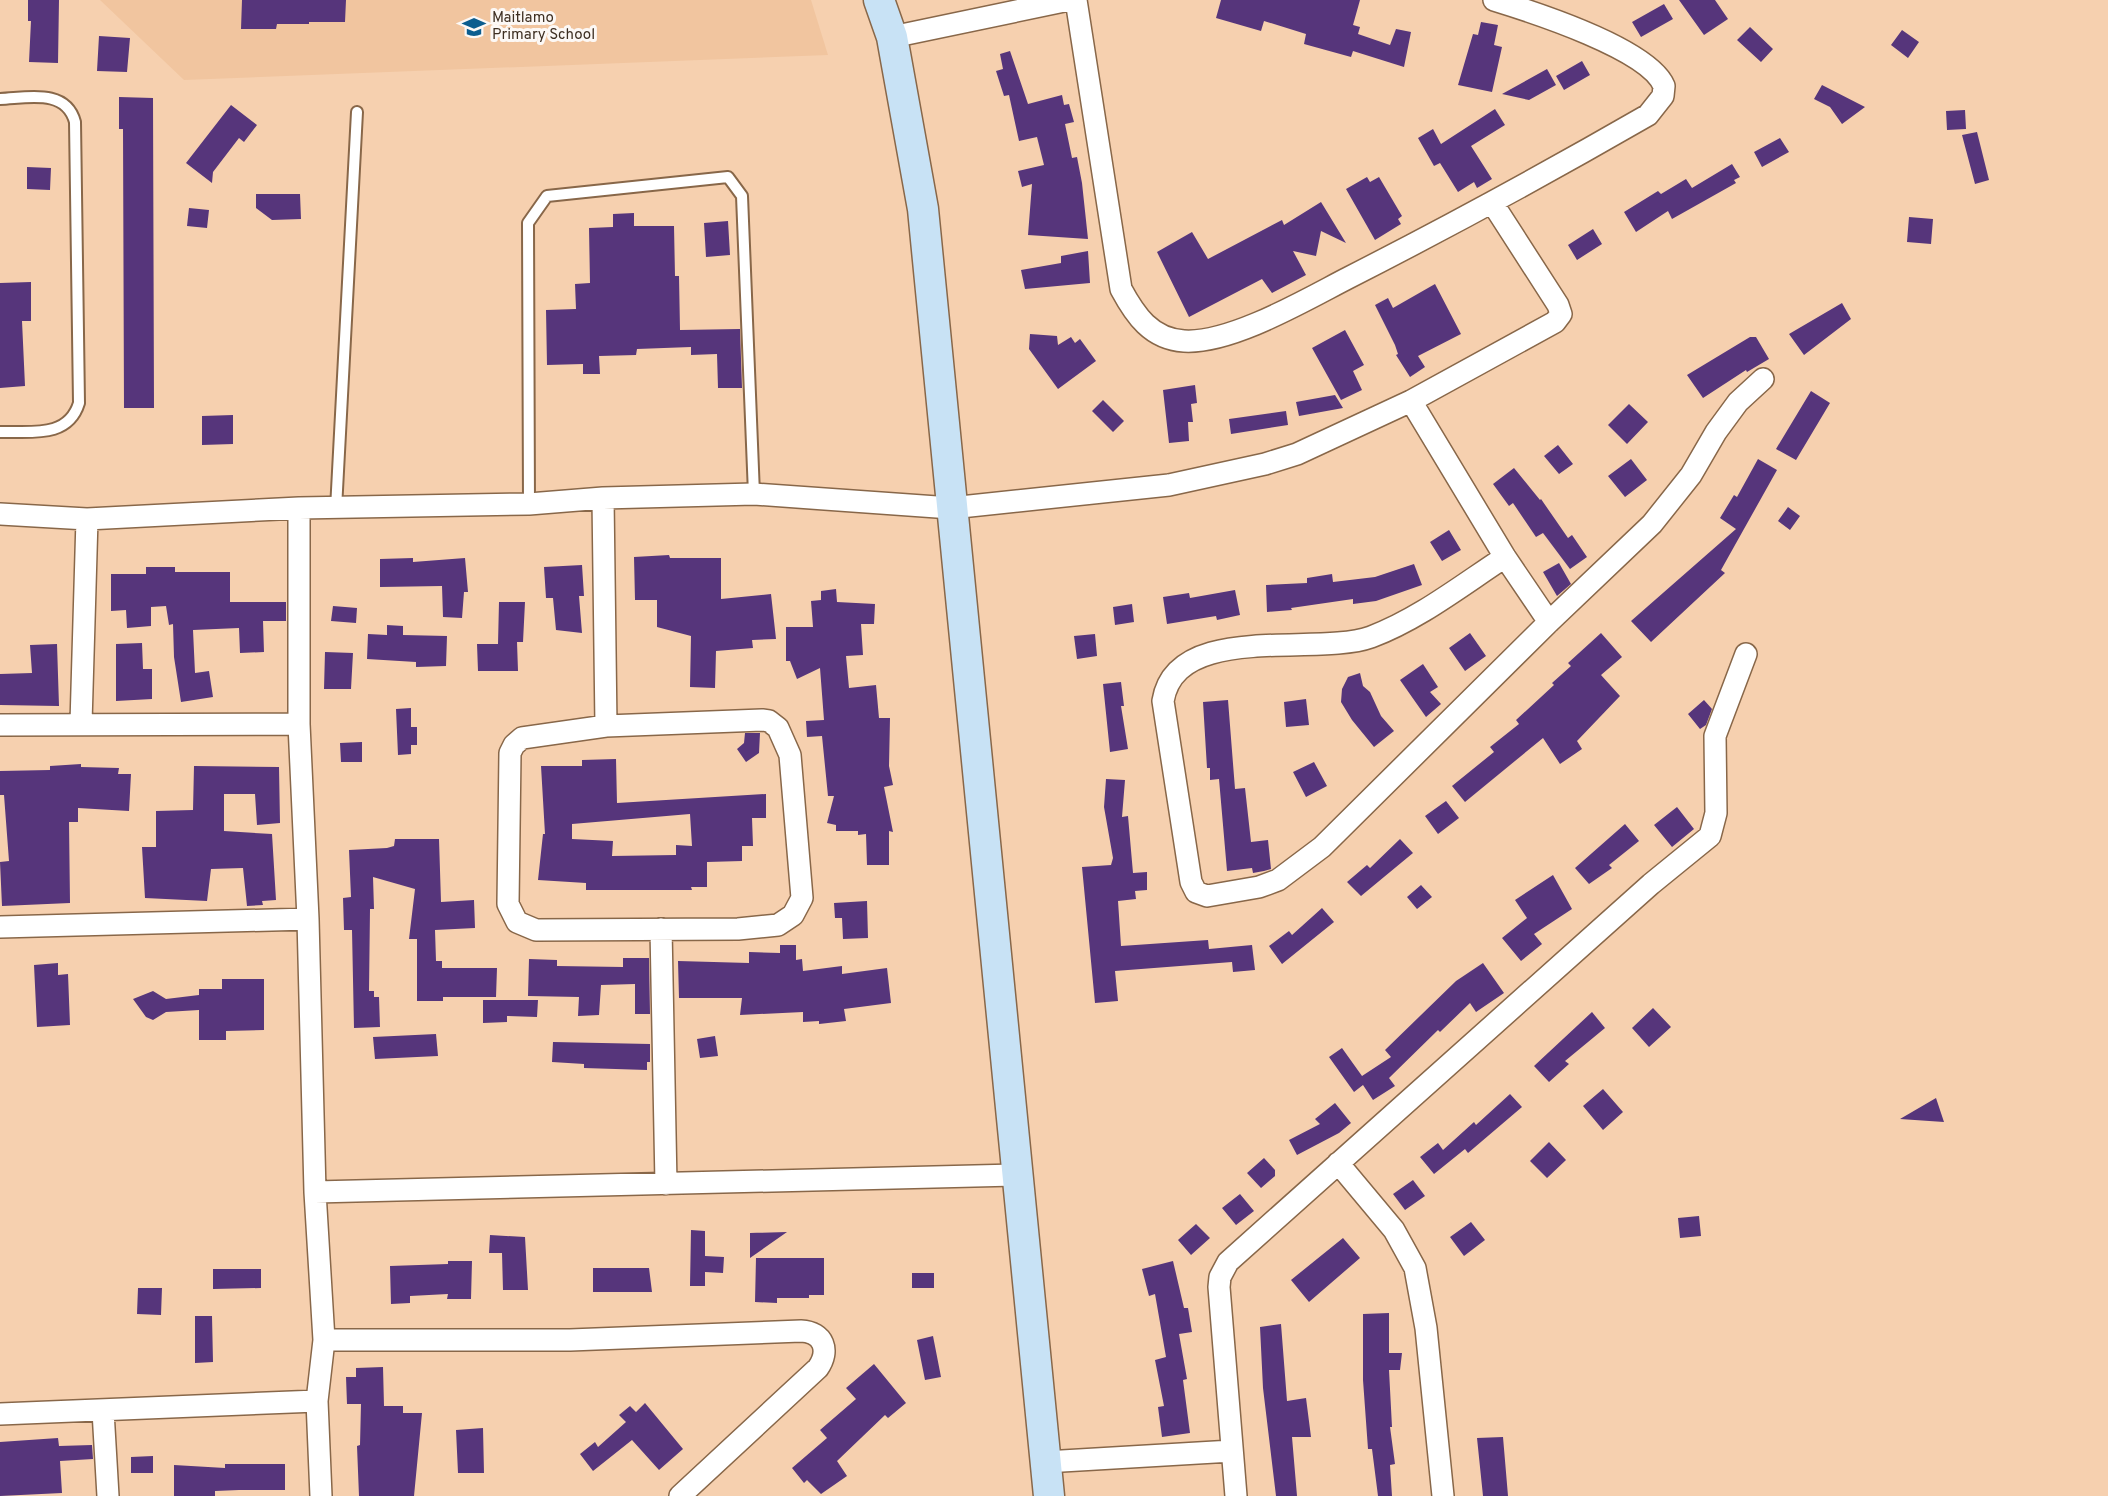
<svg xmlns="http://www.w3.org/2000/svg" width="2108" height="1496" font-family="Overpass,sans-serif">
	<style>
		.built { fill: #f1c59f }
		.building { fill: #56357b; fill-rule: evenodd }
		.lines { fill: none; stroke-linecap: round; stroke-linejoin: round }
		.lane-casing { stroke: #886749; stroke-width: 14 }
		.street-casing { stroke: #886749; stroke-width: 24 }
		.secondary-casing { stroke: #886749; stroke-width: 33 }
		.lane { stroke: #fff; stroke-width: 10 }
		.street { stroke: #fff; stroke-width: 21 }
		.secondary { stroke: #c8e2f5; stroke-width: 30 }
		.labels { text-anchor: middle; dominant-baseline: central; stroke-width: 6; stroke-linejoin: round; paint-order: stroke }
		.poi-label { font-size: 15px; fill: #3d2e21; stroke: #fcf8f5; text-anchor: start }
	</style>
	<rect width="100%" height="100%" fill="#f6d0af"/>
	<path class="built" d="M100,0H811L828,55L184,80Z"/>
	<path class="building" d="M28,0H59L58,63L29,62L31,21H28Z
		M242,0H346L345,22H309V24H277L276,29H241Z
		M1221,0H1360L1353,25L1360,27L1358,34L1390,45L1396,29L1411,32L1404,67L1353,51L1351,57L1304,44L1306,34L1264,21L1261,31L1216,18Z
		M1679,0H1715L1728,19L1704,35Z
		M1664,4L1673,19L1641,37L1632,22Z
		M1481,22L1498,25L1494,45L1502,47L1492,92L1458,85L1473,34L1478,35Z
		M1750,27L1773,49L1761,62L1737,40Z
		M1902,30L1919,42L1908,58L1891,45Z
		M99,36L130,38L127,72L97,71Z
		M1010,51L1028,104L1062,95L1064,105L1069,104L1074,122L1065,124L1072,158L1077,157L1082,183L1088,239L1028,235L1032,184L1022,187L1018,171L1044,165L1037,137L1019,141L1009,95L1004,96L996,71L1003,69L1000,54Z
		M1582,61L1590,75L1564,90L1556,76Z
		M1547,69L1556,85L1529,100L1502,94Z
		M1822,85L1865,107L1842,124L1830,107L1814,99Z
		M119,97L153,98L154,408H124L123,129H119Z
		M231,105L257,125L244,142L239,138L213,172L212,183L186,163Z
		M1495,109L1505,125L1471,146L1492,179L1477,188L1474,182L1458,192L1440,163L1434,166L1418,138L1433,129L1441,144Z
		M1965,110L1966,129L1947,130L1946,111Z
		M1977,132L1989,180L1975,184L1962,135Z
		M1780,138L1789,152L1762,167L1754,152Z
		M1732,164L1740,177L1734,180L1736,183L1672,219L1668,211L1636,232L1624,212L1658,191L1661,194L1686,179L1692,188Z
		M27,167L51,168L50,190L27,189Z
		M1367,177L1370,182L1379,177L1402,216L1398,219L1401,224L1375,240L1346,189Z
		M256,194H300L301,219L272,220L256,208Z
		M1321,202L1346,243L1321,231L1316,256L1293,251L1306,275L1272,293L1262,279L1189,317L1157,252L1192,232L1208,259L1282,220L1284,225Z
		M189,208L209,210L207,228L187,226Z
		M634,213V226H674L675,276H679L680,330L740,329L742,388H718L717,354L691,355V347L637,349L636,355L599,356L600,374H583V364L547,365L546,310L576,309L575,284L590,283L589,228L613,227V214Z
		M1909,217L1933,219L1931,244L1907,242Z
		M728,221L730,255L706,257L704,223Z
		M1593,229L1602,244L1577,260L1568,245Z
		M1088,251L1090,283L1025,289L1021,270L1061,263V256Z
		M31,282V321H22L25,386L0,388V283Z
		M1435,284L1461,334L1418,356L1425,367L1410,377L1396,355L1398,354L1395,345L1375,305L1388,298L1393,308Z
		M1842,303L1851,319L1804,355L1789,334Z
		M1345,330L1364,365L1353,371L1362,390L1341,400L1312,348Z
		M1030,334L1057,336L1058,345L1071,337L1075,343L1080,339L1096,361L1058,389L1029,349Z
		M1750,337H1756L1769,359L1747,372L1746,370L1703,398L1687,375Z
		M1195,385L1197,403L1191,404L1193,422H1188L1189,441L1169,443L1163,390Z
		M1811,391L1830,403L1796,460L1776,449Z
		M1335,395L1343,408L1299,416L1296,402Z
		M1103,400L1124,421L1113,432L1092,411Z
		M1629,404L1648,422L1627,444L1608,425Z
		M1286,411L1288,425L1231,434L1229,419Z
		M233,415V444L202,445V416Z
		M1558,445L1573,464L1559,474L1544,456Z
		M1631,459L1647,480L1625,497L1608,476Z
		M1758,459L1777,470L1721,570L1725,573L1651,642L1631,621L1736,529L1720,518L1734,495L1737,497Z
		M1514,468L1540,500L1541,499L1568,538L1572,535L1587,557L1570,569L1543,533L1536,537L1513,503L1509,506L1493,484Z
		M1788,507L1800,516L1790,530L1778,521Z
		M1449,530L1461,550L1442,561L1430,542Z
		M669,555L670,558H721V599L771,594L776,639L752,640L753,648L716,651L715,688L690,687L691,636L657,627V600H635L634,557Z
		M413,558V562L465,558L468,592H464L462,618L443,617L442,586L380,587V559Z
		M1559,563L1571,584L1557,596L1543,572Z
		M1414,564L1422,585L1376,601L1353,604V599L1291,608L1292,610L1267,612L1266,585L1307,583V578L1332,574L1333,582L1375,577Z
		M582,565L584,596H579L582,633L556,630L553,598H546L544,567Z
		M146,567H175V572H230V602H286V621H263L264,652L240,653L239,628L193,630L195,673L209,671L213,697L181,702L174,657L173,624L169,625L166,606L151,607V626L127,628L126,610L111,611V574H146Z
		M836,589L837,602L875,604L874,624H861L863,655L846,656L849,688L876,685L879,718H890L889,766L893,785L884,787L893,832L889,831V865H867L866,834L858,835V831H836V825L827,823L834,796H828L822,736L807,737L806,721L824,720L820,668L797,679L790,661H786V627H813L811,601L821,600V591Z
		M1235,590L1240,615L1217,620L1216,616L1167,624L1163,597L1189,593L1190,598Z
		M499,602H525L523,642H517L518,671H478L477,644H498Z
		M1132,604L1134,622L1115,625L1113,607Z
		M333,606L357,608L356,623L331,621Z
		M387,625L403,626V635L447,636L446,666L416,667V662L367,659L368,634L387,635Z
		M1470,633L1486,656L1465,671L1449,648Z
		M1601,633L1622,657L1601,675L1620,696L1577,741L1582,749L1560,764L1543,738L1465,802L1452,786L1494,752L1490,747L1519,724L1516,720L1554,685L1552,683L1571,666L1568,663Z
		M1095,634L1097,656L1077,659L1074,636Z
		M142,643L143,669H152V699L116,701V644Z
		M57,644L59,706L0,705V674L32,673L30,645Z
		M325,652L353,653L351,689H324Z
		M1423,664L1438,687L1430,692L1441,704L1426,717L1400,680Z
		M1360,673L1363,686L1370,692L1381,716L1394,731L1374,747L1352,720L1341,702L1342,689L1348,677Z
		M1121,682L1124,706H1121L1128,749L1110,752L1103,684Z
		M1306,699L1309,725L1286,727L1284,702Z
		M1228,700L1235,789L1245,788L1251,842L1268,840L1271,869L1264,871L1253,873L1252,868L1227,871L1219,779L1210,780V768H1207L1203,702Z
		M1704,700L1712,709L1706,725L1700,729L1688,714Z
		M411,708V727H417V745H411V754L398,755L396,709Z
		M745,733H760L759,753L746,762L737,749L744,743Z
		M362,742V762H341L340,743Z
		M616,759L617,803L766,794V818H752L753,846H742V861L707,862V887H691L692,890H586V883L538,880L543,834H545L541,766H582V760ZM690,814L692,846L676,845V855L612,856L613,841L572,839V824Z
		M1314,762L1327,786L1306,797L1293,772Z
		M81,764V767L119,768L118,774H131L129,811L78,808V822H69L70,903L2,906L0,862L9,861L4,795H0V771L50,770V766Z
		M194,766L279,767L280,823L257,825L255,794H224V831L272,834L276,900L262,901L263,905L247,906L243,868L211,869L207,901L145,898L142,847H156V811L193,810Z
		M1106,779L1125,780L1122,817L1128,816L1133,873L1147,872V890L1135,891L1136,899L1118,901L1121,946L1208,940L1209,949L1252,945L1255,970L1233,972L1232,962L1115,971L1118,1001L1095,1003L1082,867L1111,865L1113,858L1104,807Z
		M1446,801L1459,818L1438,834L1425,816Z
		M1677,807L1694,829L1672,847L1654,825Z
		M1625,824L1639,841L1609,865L1612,868L1589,884L1575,868Z
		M395,839H439L441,902L474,900L475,928L435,930L436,961H442V968H497L496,997H443V1001H417V939H409L415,889L373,877L374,909H370L369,991H374V997H379L380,1027L354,1028L352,930H344L343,898L351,897L349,850L387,848L394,846Z
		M1400,839L1413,853L1361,896L1347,882L1367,865L1370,868Z
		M1553,875L1572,909L1534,934L1542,944L1521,961L1502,938L1527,918L1515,900Z
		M1421,885L1432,897L1417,909L1407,897Z
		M867,901L868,938L843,939L842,918H835L834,903Z
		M1322,908L1334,922L1282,964L1269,946L1289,931L1292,935Z
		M780,945H796V960L802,959L803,971L842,966V974L887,968L891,1003L844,1009L846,1021L819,1024V1021L803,1022V1012L740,1015L742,998H679L678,961L749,963V952L780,953Z
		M623,958H649L650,1014H635V984L601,985L599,1015L578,1016L579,997L528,996L529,959L557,960V966L623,967Z
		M58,963V975L68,974L70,1025L37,1027L34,965Z
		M1483,963L1504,993L1476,1012L1470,1003L1440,1032L1438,1030L1389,1078L1395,1086L1373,1100L1363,1085L1354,1092L1329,1057L1342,1048L1362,1076L1391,1057L1385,1050L1456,981Z
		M222,979H264V1030L226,1031V1040H199V1010L166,1012L153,1020L146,1017L133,999L153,991L166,999L199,995V989H222Z
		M483,1000H538L537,1017L507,1016V1022L483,1023Z
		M1653,1008L1671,1027L1649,1047L1632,1028Z
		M1592,1012L1605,1028L1565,1061L1569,1064L1549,1082L1534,1066Z
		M436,1034L438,1056L375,1059L373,1037Z
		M715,1036L718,1056L700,1058L697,1039Z
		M553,1042L650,1044V1062H647V1070L584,1068V1064L552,1062Z
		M1603,1089L1623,1112L1603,1130L1583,1106Z
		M1510,1094L1522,1107L1468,1153L1465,1149L1434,1174L1420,1157L1438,1143L1443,1150L1474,1122L1476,1125Z
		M1936,1098L1944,1122L1900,1119Z
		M1335,1103L1351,1123L1339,1133L1297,1155L1289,1140L1320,1124L1315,1119Z
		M1549,1142L1566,1160L1547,1178L1530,1161Z
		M1264,1158L1275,1170V1176L1261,1188L1247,1173Z
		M1413,1180L1425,1196L1405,1210L1393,1194Z
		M1240,1194L1254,1211L1236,1225L1222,1208Z
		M1699,1216L1701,1236L1680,1238L1678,1218Z
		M1471,1222L1485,1240L1464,1256L1450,1237Z
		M1196,1224L1210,1238L1191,1255L1178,1240Z
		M691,1230L705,1231V1256L724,1257L723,1273L705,1272V1286H690Z
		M787,1232L750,1258V1233Z
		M490,1235L525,1237L528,1290H503L502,1253H489Z
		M1343,1238L1360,1258L1309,1302L1291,1280Z
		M756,1258H824V1295H809V1298H777V1303L755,1302Z
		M448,1261H472L471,1299H447L448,1294L410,1296V1303L391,1304L390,1266L448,1264Z
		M1173,1261L1184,1308H1188L1192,1332L1179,1334L1187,1379L1183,1380L1190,1433L1162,1437L1158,1407L1164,1406L1155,1360L1166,1357L1155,1294L1149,1296L1142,1269Z
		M593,1268H649L652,1292H593Z
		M213,1269H261V1288L213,1289Z
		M912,1273H934V1288H912Z
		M138,1288H162L161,1315L137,1314Z
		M1389,1313V1353H1402L1400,1370H1389L1392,1427H1390L1395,1464L1390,1465L1392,1496H1378L1372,1449H1368L1363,1380V1314Z
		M195,1316H212L213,1362L195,1363Z
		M1281,1324L1287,1401L1306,1398L1311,1437H1292L1297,1496H1276L1263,1388L1260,1327Z
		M933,1336L941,1377L925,1380L917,1340Z
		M874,1364L906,1403L888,1418L885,1415L837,1461L847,1476L821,1494L807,1480L804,1483L792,1468L827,1438L820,1430L856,1399L846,1388Z
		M383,1367L384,1406H403V1413H422L414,1496H359L357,1446L360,1445L361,1404H347L346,1377H356V1368Z
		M645,1403L683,1449L659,1470L632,1440L593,1471L580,1454L595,1442L598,1447L626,1422L619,1415L630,1406L636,1412Z
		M483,1428L484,1473H458L456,1430Z
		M1503,1437L1508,1496H1483L1477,1438Z
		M58,1438L59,1446L92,1445L93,1459L60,1461L62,1493L0,1496V1442Z
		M153,1456V1473H131V1457Z
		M225,1464H285V1490H239L215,1491V1496H174V1465L225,1468Z"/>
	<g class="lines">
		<g class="lane-casing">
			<path id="lane" d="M0,99C27,98 66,88 75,122L79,403C68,439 30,431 0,432
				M529,504L528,223L547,196L728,177L742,196L754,494
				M336,509L357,112"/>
		</g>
		<g class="street-casing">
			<path id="street" d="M1076,0L1121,289C1135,315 1151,339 1184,341C1231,344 1307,299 1348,278C1450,226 1549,172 1648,115L1663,96L1664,86C1649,49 1533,12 1494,0
				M892,37L1069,0
				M1411,401L1505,557L1549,622
				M603,498L606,726L762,720L769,721L778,728L790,755L802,898L793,915L778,925L738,929L536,930L517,922L508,904L510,753L514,745L522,738L606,726
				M0,514L87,519L299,508L529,504L603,498L754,494L951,508L1169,485L1265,464L1297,454L1411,401L1555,322L1561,314L1558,305L1493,204
				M1505,557C1462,585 1419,619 1371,637C1316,657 1176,621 1163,701L1191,882L1196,892L1207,896L1259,887L1278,880L1322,847L1549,622L1652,524L1691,475L1716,432L1738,402L1763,379
				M81,723L87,519
				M299,724V508
				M0,725L299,724L308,919L315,1192L324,1340L317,1401L321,1496
				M0,927L308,919
				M661,929L666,1184
				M1338,1163L1394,1230L1415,1268L1426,1328L1443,1496
				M315,1192L1015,1175
				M324,1340H570L801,1331C824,1332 830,1351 818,1368L680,1496
				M103,1411L108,1496
				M0,1414L317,1401
				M1045,1462L1232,1451
				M1236,1496L1219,1287L1220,1277L1228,1262L1651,884L1710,836L1716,813L1715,736L1746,654"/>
		</g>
		<g class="secondary-casing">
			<path id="secondary" d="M879,0L892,37L923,209L1049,1496"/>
		</g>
		<use href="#lane" class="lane"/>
		<use href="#street" class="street"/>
		<use href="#secondary" class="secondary"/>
	</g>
	<defs>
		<g id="school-bare" transform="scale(1.8)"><path d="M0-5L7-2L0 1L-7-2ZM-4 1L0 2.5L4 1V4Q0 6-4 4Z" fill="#0b5d8f" stroke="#fcf8f5" stroke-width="2.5" paint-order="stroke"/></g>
	</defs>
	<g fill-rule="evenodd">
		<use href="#school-bare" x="474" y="27"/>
	</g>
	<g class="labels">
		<g class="poi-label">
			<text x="492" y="18">Maitlamo<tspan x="492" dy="17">Primary School</tspan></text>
		</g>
	</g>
</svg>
